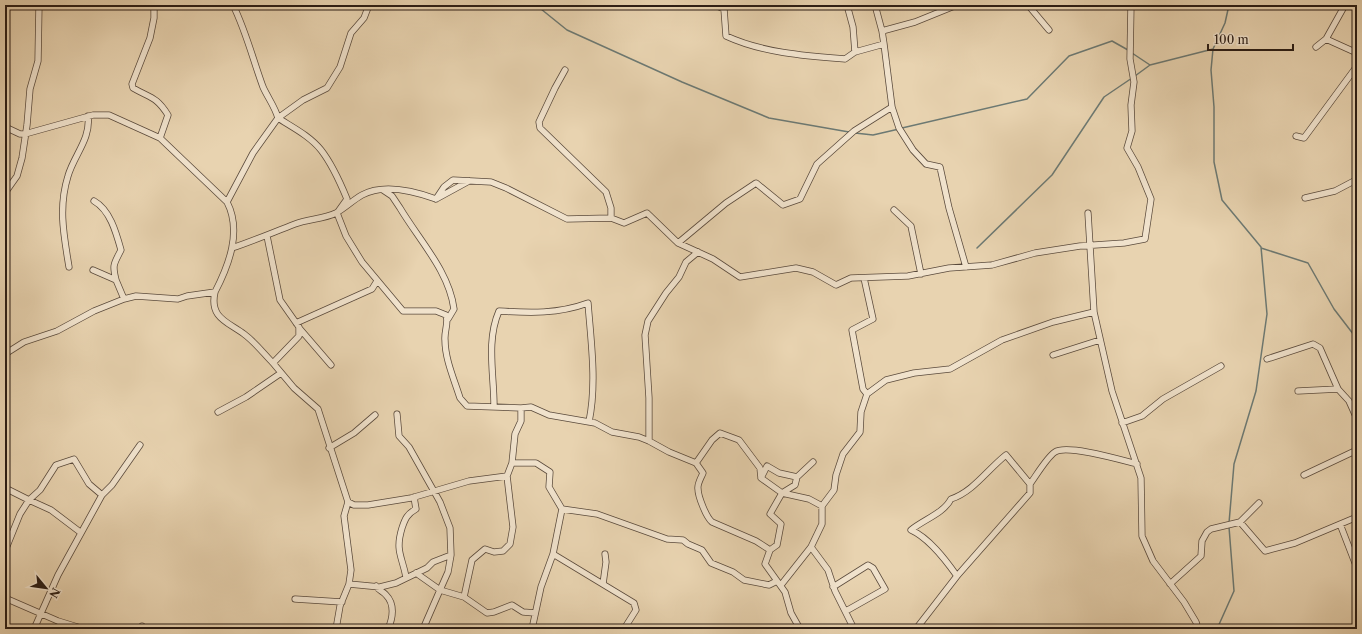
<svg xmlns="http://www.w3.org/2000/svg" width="1362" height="634" font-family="'Libre Caslon Text',serif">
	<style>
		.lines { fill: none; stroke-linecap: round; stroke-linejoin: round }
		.stream { stroke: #6c7973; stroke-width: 1.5 }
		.minor-casing { stroke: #5a4a3c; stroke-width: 7 }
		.minor { stroke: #f0e2cc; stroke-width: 5.5 }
	</style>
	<rect width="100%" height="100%" fill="#e8d3b0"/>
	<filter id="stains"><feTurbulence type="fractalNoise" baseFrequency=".005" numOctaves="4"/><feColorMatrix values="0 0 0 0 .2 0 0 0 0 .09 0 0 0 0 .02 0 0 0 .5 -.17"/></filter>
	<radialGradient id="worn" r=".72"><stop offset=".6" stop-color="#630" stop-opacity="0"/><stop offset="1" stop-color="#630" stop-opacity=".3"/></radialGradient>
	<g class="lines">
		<path class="stream" d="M536,5L567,30L682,82L769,118L849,132
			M1213,49L1211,70L1214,107V162L1222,200L1261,247L1267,314L1256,391L1234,464L1229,523
			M1132,53L1150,65
			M1135,76L1150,65L1213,49L1225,23L1229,5
			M902,128L1027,99L1069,56L1112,41L1128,50
			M855,133L873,135L899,129
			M977,248L1052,175L1104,97L1132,78
			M1261,248L1308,263L1334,309L1357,339
			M1217,629L1234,591L1229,527"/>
		<g class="minor-casing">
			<path id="minor" d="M154,5V18L150,38L132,84L133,88C150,98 156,96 168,115L160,138
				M233,5C246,31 253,60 263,87C268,98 275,107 278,118C292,127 310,136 321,150C332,164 340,182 347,199L337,213L346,236L362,262L403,311H436L446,315C449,322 444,332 445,340C445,359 454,379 460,398L467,406L521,408L531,407L549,415L595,423L612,432L639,437L649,441L669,452L696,463L703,473C701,478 697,484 698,489C698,496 706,517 712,522L756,541L770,550
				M715,5L724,9L726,36C763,53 806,56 845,59L855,52L884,44L882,31L915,22L957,5
				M847,5L853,27L855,52
				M875,5L882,31
				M1028,5L1049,30
				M1326,39L1357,53
				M884,44L892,107L899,128L913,150L926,164L940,167L949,208L966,267
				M1316,47L1326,39L1345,5
				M565,70L555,88L539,122L540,128L606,192L611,208V218
				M5,127L20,134H25L93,115H109L160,138L227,202C242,231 229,265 215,292L187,296L178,299L136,296L124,299L94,311L57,331L24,342L5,354
				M1296,136L1304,138L1357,66
				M383,190L392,196L400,208C419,240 449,271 454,309L448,319
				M5,193L17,176L22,158L27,125L30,89L38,61L39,5
				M1305,198L1335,191L1354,181H1357
				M436,199L469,181
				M94,201C110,210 116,232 121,250C114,264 112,264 116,280
				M227,202L253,153L278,118L303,100L327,88L340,67L351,33L364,18L369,5
				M894,210L911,226L921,274
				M1088,213L1094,312L1112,391L1141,478L1142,536L1153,561L1184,602L1196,622L1198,629
				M267,236L280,300L299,327V336L273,363L294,388L318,409L348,502L344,516L351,570L349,584L340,606L336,629
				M678,243L726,203L756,183L783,205L800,199L817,164L854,131L892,107
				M232,248C253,241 274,232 295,224C308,219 324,219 336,213C345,208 353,200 362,195C384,183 414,191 436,199L444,187L453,180L491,182L506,188L567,219L611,218L624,223L647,213L678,243L713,259L740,277L796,268L813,272L836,285L851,278L908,276L949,268L992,265L1035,253L1080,246L1124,243L1145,239L1151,199L1138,167L1127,148L1132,131L1131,105L1134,82L1130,59L1131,5
				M69,267C64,236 58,208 68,176C74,155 91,139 88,116
				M93,270L116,280L124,299
				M864,278L873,319L852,330L863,389L867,394
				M215,292C209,318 228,322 244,334C255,342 264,354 273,363
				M296,323L372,289L377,281
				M300,329L331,365
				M1053,355L1100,340
				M1267,359L1313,344L1320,348L1338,389L1349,401L1357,419
				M1298,391L1338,389
				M494,406C494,374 486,341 499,311C530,313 558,314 588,303C591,342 597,383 589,422
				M218,412L246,397L281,373
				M1122,423L1142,416L1163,399L1221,366
				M649,441V398L645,335L648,321L666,293L679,277L686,262L698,252
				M329,448L354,433L375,415
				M512,463H536L550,472L549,487L562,509L553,554L541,587L532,629
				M696,463L712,440L720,433L739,440L760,468L761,478L782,493L809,499L822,506
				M1304,475L1357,450
				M761,478L767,466L779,473L797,477
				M1030,484C1036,476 1047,457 1055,452C1067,444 1121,460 1137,464
				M5,488L29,500L40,490L56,465L74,459L89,484L102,495
				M348,502L354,505H368L411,498L469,481L507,476L512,463L515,434L521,421V408
				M562,509L597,514L667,539L683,540L688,544L702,550L711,563L733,572L744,580L769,585L777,581
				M1240,522L1265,551L1295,543L1357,517
				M1340,524L1357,568
				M811,547L828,570L835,591L854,629
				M5,551L20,514L29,500L51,510L80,532
				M553,554L634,603L636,610L624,629
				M451,555L448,572L440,590L464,597L487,613L494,612L512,605L523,612L535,613
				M416,573L440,590L423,629
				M406,577C402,556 395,551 402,528C405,519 407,514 416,509L414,497
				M349,584L380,587L396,583L427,568L433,562L451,555L450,528L440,502L409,447L399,436L397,414
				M603,584L606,562L605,554
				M1170,584L1201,556L1202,541L1207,532L1211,529L1240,522L1259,503
				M781,585L811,547L822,524V506L834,490L836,475L843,454L860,432L861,412L867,394L886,380L914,373L950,369L1002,340L1053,322L1094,312
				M376,586C379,591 383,591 386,595C395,604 393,618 388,629
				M833,587L868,565L873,568L885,589L846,611
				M464,597L472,560L485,549L494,552L503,551L510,544L513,527L507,476
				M5,598L58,621L84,629
				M295,599L342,602
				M34,629L58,575L102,495L112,485L140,445
				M142,629V626
				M800,629L791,613L785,592L765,564L770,550L777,545L781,524L770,514L782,493L795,485L797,477L813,462
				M916,629L957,576L1030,493V484L1006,455C988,469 973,492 951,499C944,513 923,520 911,530C929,538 945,559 957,576"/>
		</g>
		<use href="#minor" class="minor"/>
	</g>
	<rect width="1362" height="634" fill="none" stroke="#e8d3b0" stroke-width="20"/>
	<rect x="6" y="6" width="1350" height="622" fill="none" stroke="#2b1d15" stroke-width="2"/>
	<rect x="10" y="10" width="1342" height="614" fill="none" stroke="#2b1d15"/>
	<g transform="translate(46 588) rotate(119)" stroke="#f0e2cc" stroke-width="3" paint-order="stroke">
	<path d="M0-3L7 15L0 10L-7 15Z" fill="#2b1d15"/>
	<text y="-6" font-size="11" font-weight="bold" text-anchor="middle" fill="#2b1d15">N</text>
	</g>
	<path d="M1208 44v6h85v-6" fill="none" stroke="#2b1d15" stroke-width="2"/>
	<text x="1214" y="44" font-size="12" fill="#2b1d15" stroke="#f0e2cc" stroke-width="3" paint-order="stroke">100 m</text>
	<rect width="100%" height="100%" filter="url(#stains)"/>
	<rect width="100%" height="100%" fill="url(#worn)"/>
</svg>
